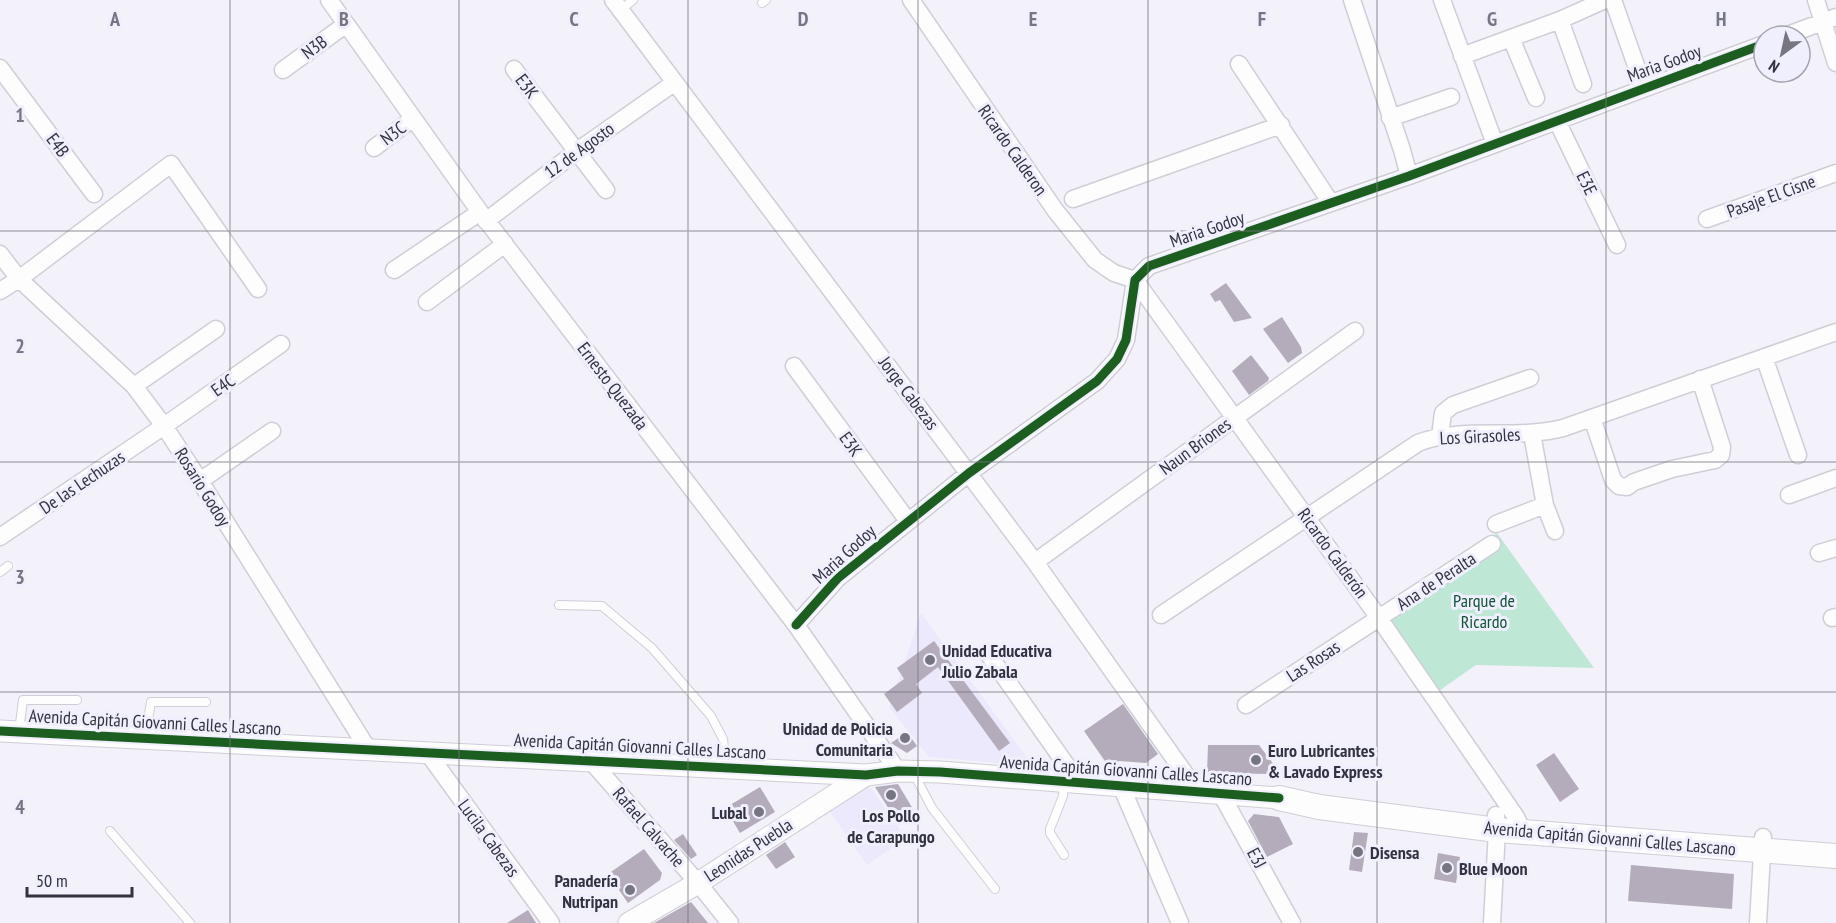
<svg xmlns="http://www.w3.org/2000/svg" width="1836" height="923" font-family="'PT Sans Narrow',sans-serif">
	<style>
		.built { fill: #ebe9fb }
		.green { fill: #bee8d5 }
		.building { fill: #b4abbb }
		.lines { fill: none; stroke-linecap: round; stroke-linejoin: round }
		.service-casing { stroke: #cfced7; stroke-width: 10 }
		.minor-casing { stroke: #cfced7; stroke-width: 19 }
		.tertiary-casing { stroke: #cfced7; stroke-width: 23 }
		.secondary-casing { stroke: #cfced7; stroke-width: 26 }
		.service { stroke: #fdfdfe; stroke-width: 8 }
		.minor { stroke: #fdfdfe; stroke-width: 16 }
		.tertiary { stroke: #fdfdfe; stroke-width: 21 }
		.secondary { stroke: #fdfdfe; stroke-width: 24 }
		.cycleway-casing { stroke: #f0effd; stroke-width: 13 }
		.cycleway { stroke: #1b5e20; stroke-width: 9 }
		.grid { fill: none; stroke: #767580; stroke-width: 1.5; stroke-opacity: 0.55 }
		.poi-dot { fill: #767580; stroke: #f0effd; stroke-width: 2 }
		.labels { text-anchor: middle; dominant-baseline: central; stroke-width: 6; stroke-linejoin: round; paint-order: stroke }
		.street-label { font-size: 18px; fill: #33323f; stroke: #f0effd }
		.park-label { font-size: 18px; fill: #0f5235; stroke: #f0effd }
		.poi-label { font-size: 18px; font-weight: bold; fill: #33323f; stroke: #f0effd; text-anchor: start }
		.grid-label { font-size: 20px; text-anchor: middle; font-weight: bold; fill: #767580; stroke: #f0effd; stroke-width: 6; stroke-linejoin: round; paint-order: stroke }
	</style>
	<rect width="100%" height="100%" fill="#f3f2fa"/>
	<path class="built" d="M921,613L1033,766L929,757L889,707Z
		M869,785L906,838L867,865L830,812Z"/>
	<path class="green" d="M1497,533L1594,668L1476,665L1433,695L1379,618Z"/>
	<path class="building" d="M1226,283L1252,318L1234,322L1220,300L1215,302L1210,294Z
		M1282,317L1301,347L1302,353L1288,363L1263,329Z
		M1251,355L1269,378L1268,381L1249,395L1232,371Z
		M934,641L1010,743L999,751L938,667L916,684L922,693L897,712L884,694L904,679L897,668Z
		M1123,704L1158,754L1146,763L1119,761L1109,767L1084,731Z
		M907,732L917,746L907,753L891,743Z
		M1208,745H1259L1281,774L1207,773Z
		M1554,753L1579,789L1560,802L1536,765Z
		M898,784L916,814L899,825L875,787Z
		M760,787L775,812L740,833L725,808Z
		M1254,814L1279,817L1293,844L1267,857L1248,821Z
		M1354,832L1368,833L1362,872L1349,870Z
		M683,834L697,855L691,859L674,840Z
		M785,842L795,857L776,869L766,855Z
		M644,849L662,873L660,880L628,903L608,874Z
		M1438,853L1460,857L1456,883L1434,879Z
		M1631,865L1734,874L1732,909L1628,901Z
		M691,902L708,923H654Z
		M528,910L536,923H507Z"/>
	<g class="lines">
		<g class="service-casing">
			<path id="service" d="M762,3L766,0
				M620,10L633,0
				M0,572L8,566
				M559,605L602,606L652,648L711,716L723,739L726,767
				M19,731L23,700H77
				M145,737L151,702H206
				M914,774L932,808L995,889
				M110,831L190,923
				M1064,855L1050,833V829L1063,796L1064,782"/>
		</g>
		<g class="minor-casing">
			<path id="minor" d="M329,0L480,212L796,625L898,771
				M613,0L1035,562L1198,792
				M911,0L1055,210L1095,260L1114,273L1135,280
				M1352,0L1402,150L1409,176
				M1442,0L1495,144
				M1613,0L1644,88
				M1816,0L1836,63
				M1560,20L1583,84
				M1785,36L1836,17
				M1511,38L1536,98
				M1462,56L1560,20L1605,0
				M1239,64L1331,203
				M0,68L94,194
				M514,69L606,190
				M283,70L345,25
				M1390,118L1451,97
				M1557,121L1617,245
				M374,148L412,119
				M1073,199L1281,125
				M1707,219L1836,173
				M486,221L577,151L674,83
				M0,254L19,279L134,386L164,426L200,481L368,749
				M394,270L480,212
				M1135,280L1379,618L1516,817L1523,832
				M0,291L19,279L171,164L258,289
				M427,302L505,244
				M1764,357L1798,455
				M794,366L908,521
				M134,386L216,329
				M1592,418L1613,480L1619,486L1627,487L1634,482L1672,469L1715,460L1721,455L1722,447L1700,379
				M1532,434L1545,505L1555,531
				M1440,436L1443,413L1453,405L1530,378
				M200,481L272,431
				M1789,495L1836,478
				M1496,524L1545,505
				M0,537L164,426L281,344
				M1819,553L1836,548
				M1035,562L1355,331
				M1161,615L1418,443C1460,426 1517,440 1563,428L1836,332
				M1832,618L1836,617
				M796,625L838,578L969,473L1097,381L1117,359L1126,340L1135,280L1149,266L1409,176L1764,44
				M989,655L1079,783
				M1246,705L1492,544
				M427,752L551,923
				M590,760L698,883L730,923
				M1121,786L1180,923
				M1221,794L1292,923
				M1492,923L1497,830L1496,815
				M1758,923L1763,837"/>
		</g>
		<g class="tertiary-casing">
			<path id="tertiary" d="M0,731L866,775L898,771L940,772L1279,798
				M629,923L698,883L866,775"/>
		</g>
		<g class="secondary-casing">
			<path id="secondary" d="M1279,798L1319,807L1497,830L1836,856"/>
		</g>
		<use href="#service" class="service"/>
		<use href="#minor" class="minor"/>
		<use href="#tertiary" class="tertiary"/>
		<use href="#secondary" class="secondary"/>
		<g class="cycleway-casing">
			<path id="cycleway" d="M796,625L838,578L969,473L1097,381L1117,359L1126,340L1135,280L1149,266L1409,176L1764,44
				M0,731L866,775L898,771L940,772L1279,798"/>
		</g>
		<use href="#cycleway" class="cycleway"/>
	</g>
	<path class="grid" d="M230,0V923M459,0V923M688,0V923M918,0V923M1148,0V923M1377,0V923M1606,0V923M0,231H1836M0,462H1836M0,692H1836"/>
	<g class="poi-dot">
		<circle cx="930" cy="660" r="6"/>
		<circle cx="905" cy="738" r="6"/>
		<circle cx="1256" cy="760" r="6"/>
		<circle cx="891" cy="795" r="6"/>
		<circle cx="759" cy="812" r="6"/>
		<circle cx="1358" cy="852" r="6"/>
		<circle cx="1447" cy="868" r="6"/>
		<circle cx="630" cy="890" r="6"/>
	</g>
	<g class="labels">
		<g class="street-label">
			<text transform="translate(314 47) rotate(-37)">N3B</text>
			<text transform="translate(1664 63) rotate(-20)">Maria Godoy</text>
			<text transform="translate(527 86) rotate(53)">E3K</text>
			<text transform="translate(393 133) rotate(-37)">N3C</text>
			<text transform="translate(58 145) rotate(53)">E4B</text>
			<text transform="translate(579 150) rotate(-36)">12 de Agosto</text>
			<text transform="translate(1013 150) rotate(55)">Ricardo Calderon</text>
			<text transform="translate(1587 183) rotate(64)">E3E</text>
			<text transform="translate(1771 196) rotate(-20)">Pasaje El Cisne</text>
			<text transform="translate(1207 229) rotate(-19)">Maria Godoy</text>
			<text transform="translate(223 385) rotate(-35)">E4C</text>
			<text transform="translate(613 386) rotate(53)">Ernesto Quezada</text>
			<text transform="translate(909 393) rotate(53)">Jorge Cabezas</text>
			<text transform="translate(1480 436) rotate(-3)">Los Girasoles</text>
			<text transform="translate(851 444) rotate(54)">E3K</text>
			<text transform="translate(1195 446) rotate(-36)">Naun Briones</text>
			<text transform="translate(82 482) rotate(-34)">De las Lechuzas</text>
			<text transform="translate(203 487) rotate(58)">Rosario Godoy</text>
			<text transform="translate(1333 553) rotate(54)">Ricardo Calderón</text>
			<text transform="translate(844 554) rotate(-42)">Maria Godoy</text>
			<text transform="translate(1436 581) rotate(-33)">Ana de Peralta</text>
			<text transform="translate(1313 661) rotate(-33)">Las Rosas</text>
			<text transform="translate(155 722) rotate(3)">Avenida Capitán Giovanni Calles Lascano</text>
			<text transform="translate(640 746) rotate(3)">Avenida Capitán Giovanni Calles Lascano</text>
			<text transform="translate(1126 770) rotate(4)">Avenida Capitán Giovanni Calles Lascano</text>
			<text transform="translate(649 827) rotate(49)">Rafael Calvache</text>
			<text transform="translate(489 838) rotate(54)">Lucila Cabezas</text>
			<text transform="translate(1610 838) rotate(5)">Avenida Capitán Giovanni Calles Lascano</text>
			<text transform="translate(748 850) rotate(-33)">Leonidas Puebla</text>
			<text transform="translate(1257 858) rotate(62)">E3J</text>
		</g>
		<g class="park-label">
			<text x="1484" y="600">Parque de<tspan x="1484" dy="21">Ricardo</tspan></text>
		</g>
		<g class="poi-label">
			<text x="942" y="650">Unidad Educativa<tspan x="942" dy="21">Julio Zabala</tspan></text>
			<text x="893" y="728" text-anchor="end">Unidad de Policia<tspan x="893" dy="21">Comunitaria</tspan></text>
			<text x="1268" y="750">Euro Lubricantes<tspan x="1268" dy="21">&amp; Lavado Express</tspan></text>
			<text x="747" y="812" text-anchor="end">Lubal</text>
			<text x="891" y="815" text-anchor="middle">Los Pollo<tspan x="891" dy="21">de Carapungo</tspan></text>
			<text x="1370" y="852">Disensa</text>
			<text x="1459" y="868">Blue Moon</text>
			<text x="618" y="880" text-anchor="end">Panadería<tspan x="618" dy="21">Nutripan</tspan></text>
		</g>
	</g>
	<g class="grid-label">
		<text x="115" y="26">A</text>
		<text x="344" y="26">B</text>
		<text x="574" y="26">C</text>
		<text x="803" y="26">D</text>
		<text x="1033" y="26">E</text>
		<text x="1262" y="26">F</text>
		<text x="1492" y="26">G</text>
		<text x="1721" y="26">H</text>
		<text x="20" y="122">1</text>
		<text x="20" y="353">2</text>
		<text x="20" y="584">3</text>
		<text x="20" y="814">4</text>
	</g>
	<g transform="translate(1782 54) rotate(213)"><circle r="28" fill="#f0effd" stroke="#a4a3b1" stroke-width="1.5"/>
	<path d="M0-4.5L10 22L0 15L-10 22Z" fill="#767580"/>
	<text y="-9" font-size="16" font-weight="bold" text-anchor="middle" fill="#33323f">N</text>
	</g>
	<path d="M27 887v9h105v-9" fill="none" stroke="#33323f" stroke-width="3"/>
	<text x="36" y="887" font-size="18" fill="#33323f" stroke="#f0effd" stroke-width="4.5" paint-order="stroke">50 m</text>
</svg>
